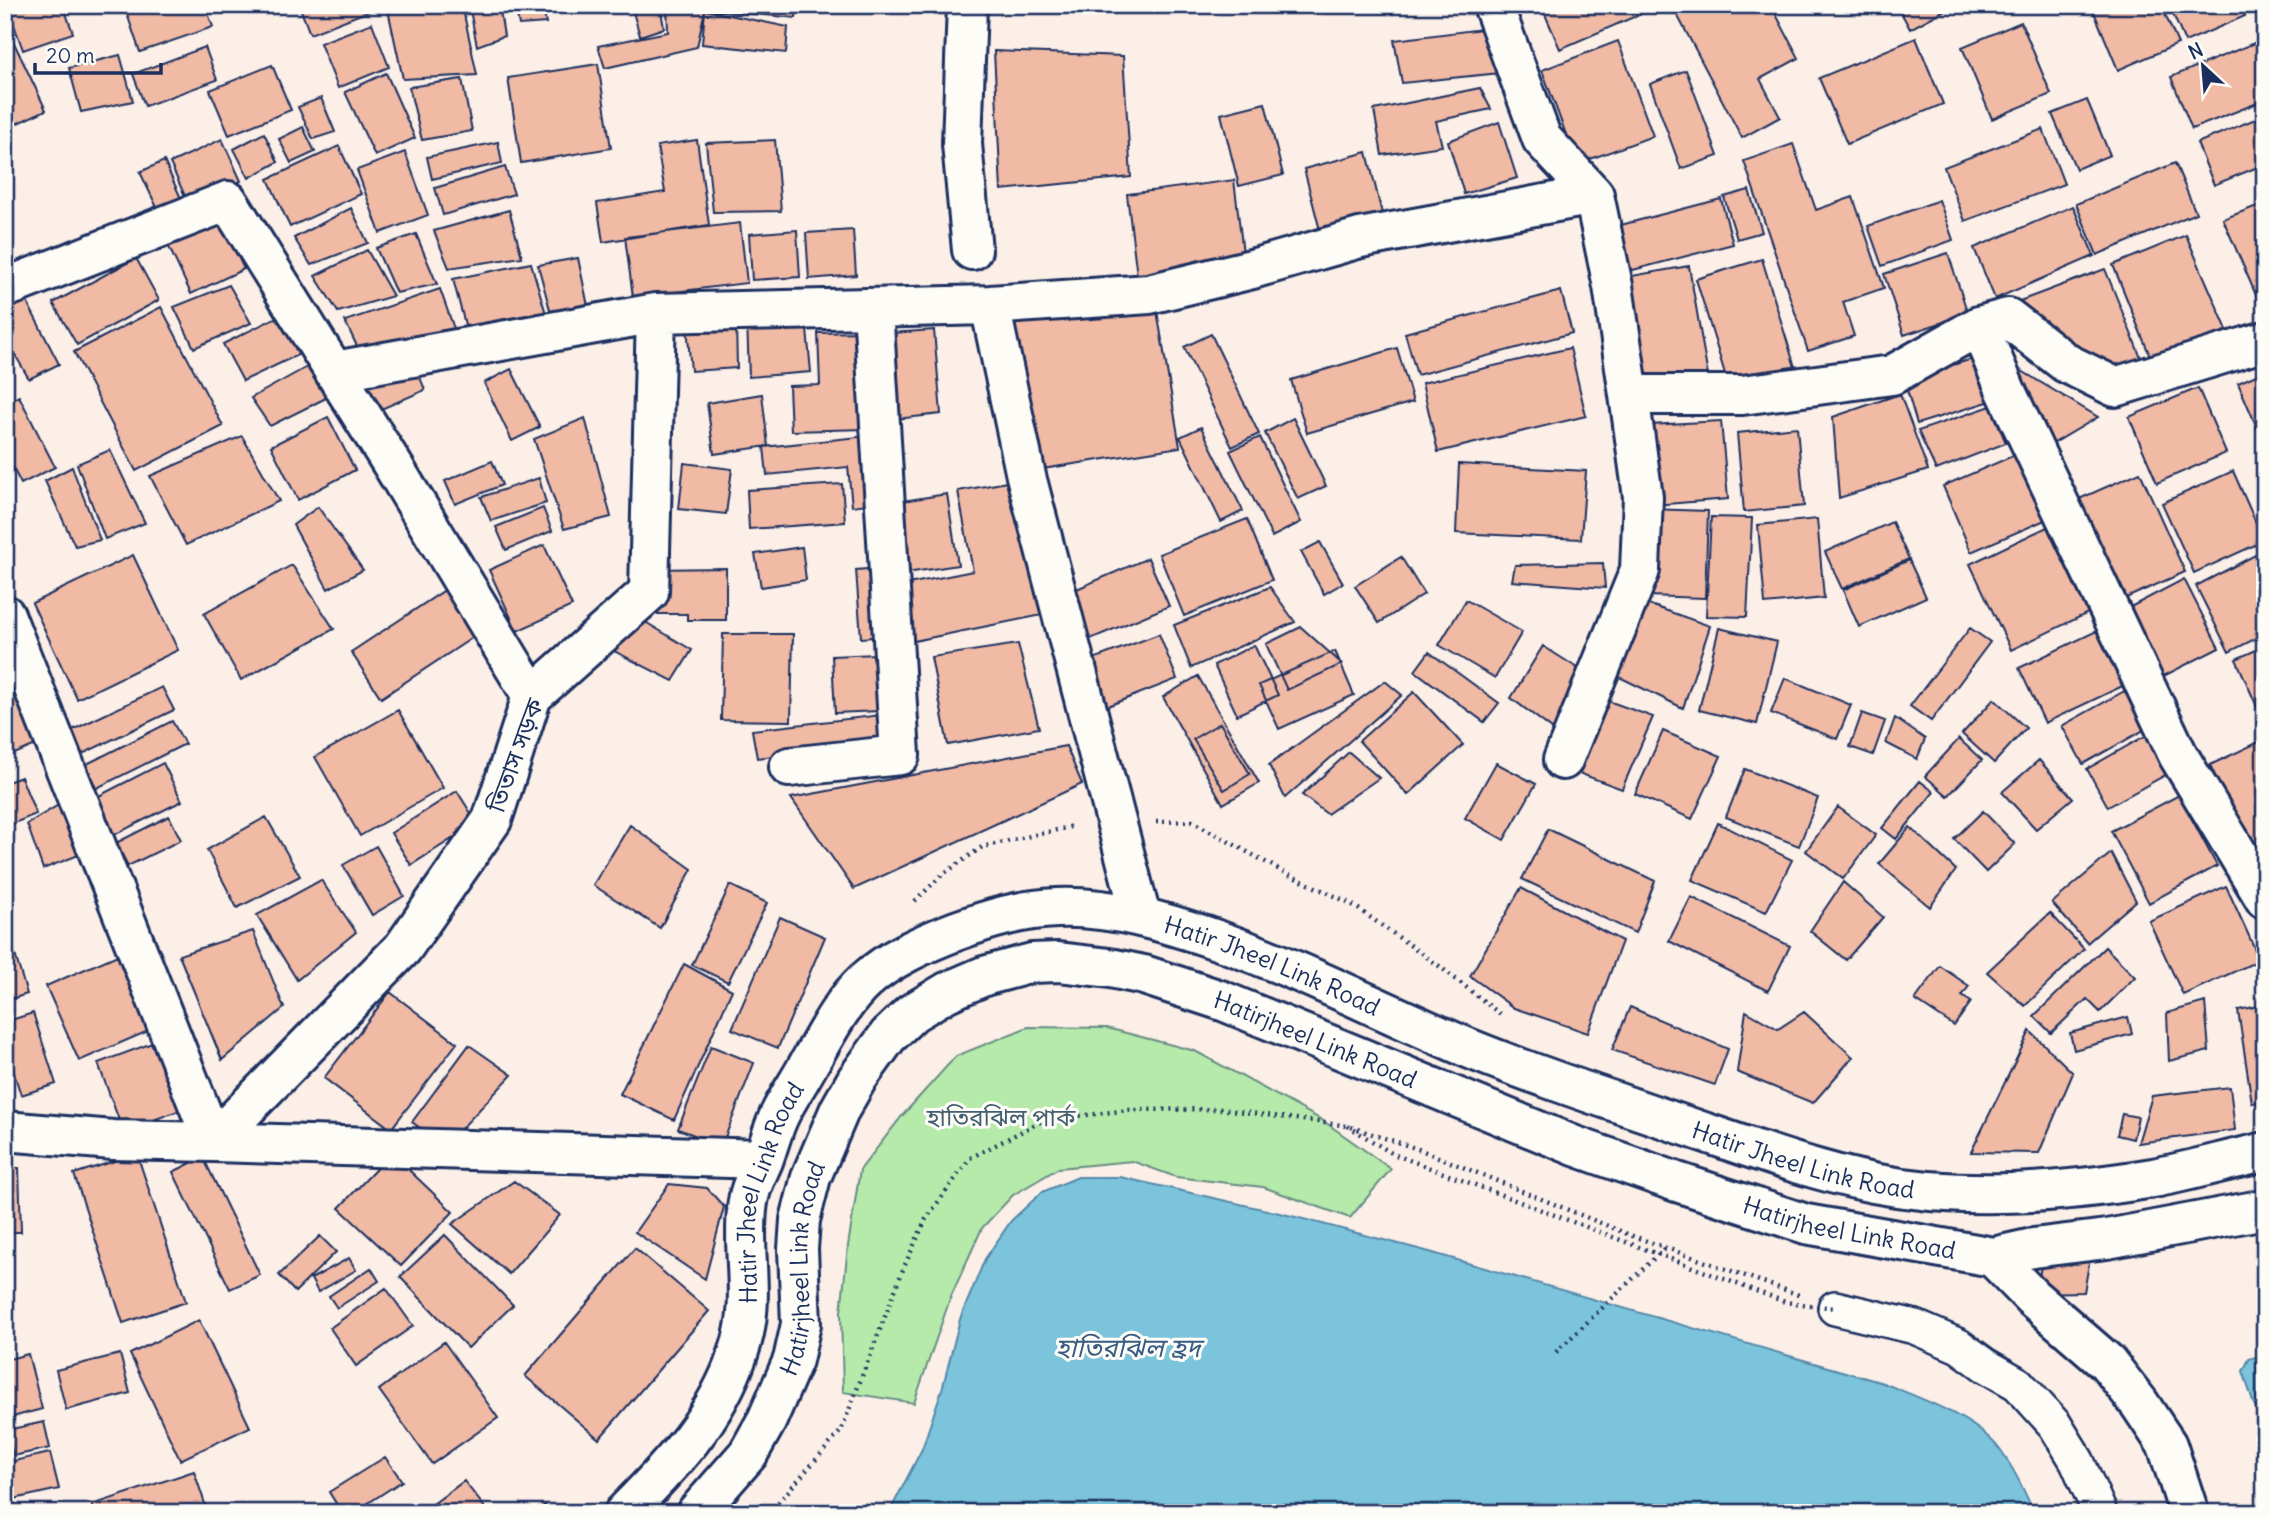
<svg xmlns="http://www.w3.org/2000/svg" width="2270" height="1518" font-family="Delius,'Noto Sans Bengali',sans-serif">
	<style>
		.green { fill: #b6eaab; stroke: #688c84; stroke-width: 2 }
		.water { fill: #7bc4db; stroke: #5588a9; stroke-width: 2 }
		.building { fill: #f1baa5; stroke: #1b2f5e; stroke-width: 2 }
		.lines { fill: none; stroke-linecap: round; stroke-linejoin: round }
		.pedestrian-casing { stroke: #1b2f5e; stroke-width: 38 }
		.minor-casing { stroke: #1b2f5e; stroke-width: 44 }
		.secondary-casing { stroke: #1b2f5e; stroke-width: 44 }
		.path { stroke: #1b2f5e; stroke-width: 4.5; stroke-dasharray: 2 5; stroke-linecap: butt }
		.pedestrian { stroke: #fdfcf7; stroke-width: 33 }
		.minor { stroke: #fdfcf7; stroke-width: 38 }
		.secondary { stroke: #fdfcf7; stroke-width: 38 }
		.path-bridge { stroke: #1b2f5e; stroke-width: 4.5; stroke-dasharray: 2 5; stroke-linecap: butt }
		.labels { text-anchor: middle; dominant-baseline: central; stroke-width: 6; stroke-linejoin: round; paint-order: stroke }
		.street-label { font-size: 24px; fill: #1b2f5e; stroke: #fdfcf7 }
		.park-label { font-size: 24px; fill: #425e71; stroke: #fdfcf7 }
		.water-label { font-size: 26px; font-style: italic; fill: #385c84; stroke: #fdfcf7 }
	</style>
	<rect width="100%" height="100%" fill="#fbefe7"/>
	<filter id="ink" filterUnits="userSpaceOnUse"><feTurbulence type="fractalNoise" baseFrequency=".0143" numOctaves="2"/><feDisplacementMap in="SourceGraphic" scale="14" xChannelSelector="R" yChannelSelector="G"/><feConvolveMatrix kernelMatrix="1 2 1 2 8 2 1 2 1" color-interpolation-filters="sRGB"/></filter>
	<g filter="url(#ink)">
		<path class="green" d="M1028,1027L1107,1028L1195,1051L1322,1120L1391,1169L1350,1218L1263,1187L1176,1177L1132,1161L1059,1168L1013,1195L982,1228L951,1296L914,1403L843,1392L841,1312L848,1246L860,1170L902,1116L956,1056Z"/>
		<path class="water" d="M1078,1177H1120L1284,1214L1426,1251L1883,1383C1920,1398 1971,1416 1997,1446C2013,1466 2024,1490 2034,1513H889L922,1449L943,1386L960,1319L985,1259L1011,1221L1042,1192Z
			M2265,1354V1426L2253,1402L2243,1371L2249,1359Z"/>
		<path class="building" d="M7,5H63L73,33L23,50Z
			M124,5H205L213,27L140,52Z
			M299,5H372L374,9L310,34Z
			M433,5H462L477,75L403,79L388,10Z
			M469,5H499L504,36L477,46Z
			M515,5H542L546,23L519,25Z
			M631,5H660L664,28L640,36Z
			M667,5H706L697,47L605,68L598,46L668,32Z
			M713,5H797L796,18L712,10Z
			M1541,5H1640L1643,13L1560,49Z
			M1672,5H1771L1799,58L1760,79L1780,117L1742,138Z
			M1897,5H1942L1945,10L1910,29Z
			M2091,5H2161L2178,44L2118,70Z
			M2169,5H2240L2245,16L2185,42Z
			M705,10L788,27L786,53L702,44Z
			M2021,22L2051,94L1992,119L1962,47Z
			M372,23L389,67L338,88L320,43Z
			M5,24L46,110L5,129Z
			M1490,28L1500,73L1402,83L1394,40Z
			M1916,38L1943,104L1847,144L1819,78Z
			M2264,39L2265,100L2192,129L2171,77Z
			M1618,41L1653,136L1577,164L1542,70Z
			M205,47L217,80L145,106L133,74Z
			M994,51L1123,56L1131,177L1001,190Z
			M120,55L133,101L81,112L69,68Z
			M598,64L611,148L521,163L508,78Z
			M272,65L291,110L229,135L210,90Z
			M1686,70L1718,156L1681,169L1650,84Z
			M386,73L415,138L375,156L345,92Z
			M462,79L472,131L422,140L409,87Z
			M1480,88L1491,109L1436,121L1442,146L1382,155L1374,110Z
			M321,98L335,132L313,139L298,107Z
			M2087,100L2110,155L2076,169L2052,114Z
			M1265,103L1283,175L1239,186L1221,114Z
			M2265,115V164L2214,185L2197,143Z
			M1499,122L1517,178L1464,194L1448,141Z
			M303,127L315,152L291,163L279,139Z
			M2043,129L2064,184L1965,221L1944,167Z
			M264,133L278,162L249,178L234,149Z
			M222,139L241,181L189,205L170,163Z
			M697,140L709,225L603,242L597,203L665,192L657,146Z
			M775,140L781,211L713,212L706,143Z
			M498,142L502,163L432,179L427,157Z
			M1793,144L1816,210L1853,197L1884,288L1843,302L1854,336L1808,351L1744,161Z
			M339,146L361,194L290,227L268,179Z
			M405,152L428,215L380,233L357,170Z
			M1367,152L1384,222L1322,238L1304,169Z
			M164,161L185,207L162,218L140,172Z
			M2175,163L2196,213L2097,255L2076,204Z
			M505,167L514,194L443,215L435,188Z
			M1234,180L1244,261L1137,276L1127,194Z
			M1749,190L1762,232L1737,239L1724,197Z
			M1721,199L1733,244L1629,271L1617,226Z
			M1939,200L1953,240L1882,266L1868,226Z
			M2265,203V316L2223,219Z
			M2073,206L2094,256L1995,299L1974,248Z
			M351,208L368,243L311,265L294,238Z
			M509,210L522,257L449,268L434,231Z
			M221,221L244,269L191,294L168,245Z
			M740,223L747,283L633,297L625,237Z
			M797,230L800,277L752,280L749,234Z
			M853,230L856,275L809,279L806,233Z
			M416,234L437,284L396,293L376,248Z
			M2186,235L2228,332L2150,356L2113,265Z
			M367,250L393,296L338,312L315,276Z
			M1948,253L1968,314L1904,335L1884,274Z
			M136,258L159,300L77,345L53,303Z
			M578,258L590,316L553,321L538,265Z
			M1762,259L1795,367L1729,387L1696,279Z
			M531,263L549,324L468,336L453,279Z
			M1689,266L1709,382L1646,393L1626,277Z
			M2105,269L2143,363L2107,378L2009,305Z
			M229,285L251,323L194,348L174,307Z
			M440,289L458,340L364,361L345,321Z
			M1561,291L1572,333L1417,375L1405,333Z
			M24,296L59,364L29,379L13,351L5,355V306Z
			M1155,299L1180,447L1030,471L1006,323Z
			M161,307L223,426L136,471L74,352Z
			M291,310L310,349L243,381L223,344Z
			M747,319H806L811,372L749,377Z
			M736,321L737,368L691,371L687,326Z
			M934,330L941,414L896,419L891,333Z
			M864,332L866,429L791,431L789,386L820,385L818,333Z
			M1211,334L1259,434L1232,447L1184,347Z
			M1397,348L1413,402L1307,433L1291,380Z
			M1570,348L1586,416L1438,452L1422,383Z
			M1982,356L1994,400L1917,424L1904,380Z
			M1997,356L2098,417L2042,450Z
			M307,367L326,398L270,426L251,398Z
			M416,367L425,390L379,410L369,387Z
			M511,369L540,427L512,441L484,383Z
			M2265,371V446L2238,383Z
			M2198,388L2226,453L2157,483L2129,417Z
			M762,394L768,446L714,454L707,403Z
			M1900,394L1928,470L1839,498L1833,417Z
			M19,396L55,467L21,484L5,452V403Z
			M1991,406L2006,443L1936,470L1918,431Z
			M328,417L355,470L298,500L271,446Z
			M585,418L611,517L564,529L534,439Z
			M1293,418L1326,486L1298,499L1265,433Z
			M1721,421L1728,499L1654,505L1650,425Z
			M1201,427L1243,511L1221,522L1180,437Z
			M1797,427L1804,506L1744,512L1737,433Z
			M242,436L279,501L186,545L150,476Z
			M868,436L876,503L852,506L848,467L767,475L764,447Z
			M1260,437L1301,522L1272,537L1230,451Z
			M110,450L145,523L105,539L77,464Z
			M2017,454L2045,520L1971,552L1943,486Z
			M492,461L502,485L455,504L445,481Z
			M684,463L732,469L726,514L679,509Z
			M1459,464L1586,471L1581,539L1456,533Z
			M72,467L100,540L75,546L45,481Z
			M2233,471L2264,541L2194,573L2162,503Z
			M2140,472L2185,572L2124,599L2079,499Z
			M539,478L546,503L491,521L481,497Z
			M1018,480L1042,615L909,642L898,586L973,571L958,491Z
			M842,484L845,522L749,529L747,490Z
			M947,494L958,565L900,574L890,503Z
			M318,507L363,570L328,589L293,525Z
			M543,508L552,531L506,550L496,527Z
			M1649,509L1708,511L1705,598L1646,596Z
			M1711,517L1752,518L1747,617L1706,616Z
			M1247,519L1272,580L1184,616L1159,554Z
			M1817,519L1824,598L1765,604L1758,525Z
			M1892,522L1909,559L1842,589L1825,552Z
			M2047,527L2088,613L2011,650L1970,564Z
			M1320,542L1343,583L1324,594L1301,552Z
			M544,545L572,606L517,631L489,570Z
			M802,547L806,580L761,587L755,554Z
			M2257,554L2265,568V634L2229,652L2196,586Z
			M133,555L178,650L77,699L32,603Z
			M1401,557L1424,594L1379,623L1355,586Z
			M1148,558L1169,606L1069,648L1049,601Z
			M1909,560L1926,597L1859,627L1843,590Z
			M1603,563L1605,588L1512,581L1515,565Z
			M292,565L334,629L241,680L204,614Z
			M726,568V620H687V614H653V569Z
			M879,568L884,636L861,638L856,570Z
			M2184,579L2219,648L2152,682L2117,614Z
			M1270,587L1295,622L1191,668L1174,625Z
			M448,588L478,634L381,698L351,652Z
			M1466,600L1522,632L1495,678L1439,645Z
			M1639,601L1710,626L1683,708L1609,672Z
			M637,617L692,650L673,681L610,649Z
			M1301,627L1342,664L1287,690L1266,644Z
			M2105,627L2131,682L2045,723L2019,668Z
			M1719,628L1777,642L1757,724L1699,710Z
			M1970,628L1990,642L1931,721L1910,706Z
			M723,634H793L791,721L721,720Z
			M1159,634L1177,679L1085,715L1067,669Z
			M1018,644L1039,728L948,745L931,657Z
			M1254,645L1278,695L1237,715L1214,665Z
			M1543,646L1590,676L1556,732L1511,698Z
			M2265,646V706L2258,709L2236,659Z
			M1335,651L1354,695L1279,729L1259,685Z
			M1429,652L1499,703L1484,722L1415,671Z
			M876,654L879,711L835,713L832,656Z
			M1198,676L1259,783L1223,804L1163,697Z
			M24,677L50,739L5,758V685Z
			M1785,678L1851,705L1837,739L1771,713Z
			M1385,681L1402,695L1285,798L1269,765Z
			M162,687L174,710L74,758L62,735Z
			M2128,689L2149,727L2083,764L2062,726Z
			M1414,692L1463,745L1408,795L1359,741Z
			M1600,698L1653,717L1622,789L1573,771Z
			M1994,699L2026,728L1994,763L1962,734Z
			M398,710L443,788L360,836L315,757Z
			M1862,713L1885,721L1873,755L1850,747Z
			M890,714L892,742L757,758L752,730Z
			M1895,718L1925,739L1917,759L1886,743Z
			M172,721L185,744L87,793L75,770Z
			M1220,723L1250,774L1224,790L1193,739Z
			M1663,731L1721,756L1692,819L1635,794Z
			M2152,732L2174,770L2108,807L2087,769Z
			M1959,739L1982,760L1948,796L1925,776Z
			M2265,739V855L2254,860L2210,765Z
			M1066,746L1082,784L854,889L791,798Z
			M1349,752L1379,778L1327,814L1302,795Z
			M2039,760L2073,798L2036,829L2002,792Z
			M163,763L182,801L106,839L87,802Z
			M1496,763L1536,784L1504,840L1465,818Z
			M1745,769L1818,798L1799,846L1726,817Z
			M21,777L36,814L5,827V783Z
			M1920,781L1934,792L1896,839L1882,828Z
			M457,791L477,823L411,865L391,833Z
			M75,795L94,849L43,869L27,824Z
			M2179,795L2217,866L2149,903L2111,831Z
			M1838,807L1876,835L1843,879L1806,851Z
			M1983,811L2015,844L1986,872L1954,839Z
			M169,816L181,840L128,866L116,843Z
			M266,817L300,876L237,908L207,850Z
			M1718,823L1792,860L1766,912L1692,880Z
			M630,825L692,869L660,928L593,885Z
			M1910,827L1956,870L1930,907L1879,864Z
			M1548,829L1655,881L1635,933L1522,879Z
			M376,846L404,896L372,915L343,865Z
			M2111,853L2136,901L2087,943L2052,903Z
			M321,880L356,932L297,980L257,915Z
			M1843,882L1883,917L1846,960L1810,931Z
			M730,885L767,903L728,982L692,965Z
			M2226,886L2260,960L2183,995L2149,921Z
			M1521,888L1622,941L1588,1033L1514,1008L1470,976Z
			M1691,897L1790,946L1768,991L1669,941Z
			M2050,913L2084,949L2025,1006L1987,972Z
			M780,917L825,937L778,1048L732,1029Z
			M5,928H7L27,994L5,1001Z
			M253,931L284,1008L222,1060L179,955Z
			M2105,947L2135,977L2100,1012L2087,999L2051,1033L2034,1016Z
			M129,950L162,1025L79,1061L46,986Z
			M684,964L732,990L674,1120L620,1094Z
			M1940,966L1969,986L1962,996L1971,1002L1954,1026L1915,1000Z
			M390,992L457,1043L391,1129L324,1078Z
			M2205,1002L2209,1051L2169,1061L2167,1013Z
			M2265,1005V1101L2252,1103L2238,1010Z
			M1630,1007L1728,1049L1715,1085L1612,1050Z
			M1746,1011L1778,1029L1804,1012L1853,1057L1813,1103L1737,1072Z
			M33,1013L56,1084L21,1095L5,1045V1022Z
			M2128,1017L2132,1034L2074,1050L2070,1033Z
			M2030,1031L2073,1073L2039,1153L1971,1152Z
			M163,1039L189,1107L123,1131L98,1063Z
			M469,1045L512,1075L445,1146L412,1122Z
			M711,1046L754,1063L722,1145L678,1129Z
			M2230,1087L2235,1130L2138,1143L2152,1096Z
			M2122,1114L2138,1117L2133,1139L2117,1135Z
			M391,1153L453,1212L401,1266L339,1208Z
			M137,1154L186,1302L123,1323L74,1174Z
			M203,1157L260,1275L230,1289L173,1172Z
			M5,1168H19L21,1232H5Z
			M514,1181L560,1215L509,1274L452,1224Z
			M669,1184L707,1188L724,1207L705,1279L635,1232Z
			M445,1235L513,1305L468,1348L400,1277Z
			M320,1236L336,1252L295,1292L279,1275Z
			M2092,1247L2084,1292L2036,1293L2044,1250Z
			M635,1248L709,1311L599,1439L525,1376Z
			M349,1258L356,1270L318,1292L311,1279Z
			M371,1268L379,1281L337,1308L329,1296Z
			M386,1288L413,1326L356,1366L330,1328Z
			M199,1320L250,1427L180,1460L130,1354Z
			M444,1342L498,1418L432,1464L379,1390Z
			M28,1354L42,1409L5,1419V1360Z
			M120,1354L130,1393L66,1410L56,1370Z
			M44,1422L50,1448L13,1456L7,1430Z
			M50,1453L59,1489L5,1501V1463Z
			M385,1457L402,1481L353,1513H342L329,1492Z
			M194,1471L208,1513H95L92,1505Z
			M464,1481L489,1513H421Z
			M545,1505L551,1513H534Z"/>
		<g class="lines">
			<g class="pedestrian-casing">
				<path id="pedestrian" d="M1835,1308L1915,1327L1959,1346L1985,1365L2018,1384L2055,1425L2077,1461L2100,1513"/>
			</g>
			<g class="minor-casing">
				<path id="minor" d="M967,5L962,144L972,250
					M1493,5L1542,139L1594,195L1613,286L1629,395H1742L1892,375L1979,326L2008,318L2066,363L2115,387L2265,341
					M5,288L228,201L392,464L532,696
					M990,305L1026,476L1141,917
					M1979,326L2006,391L2178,755L2265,899
					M335,371L656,313L990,305L1149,294L1252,269L1360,238L1594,195
					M5,615L213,1142L763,1159
					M1563,760L1640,570L1643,497L1629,395
					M789,767L900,755L873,308
					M5,1131L113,1140L213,1142L403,948L492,820L532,696L649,592L656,313"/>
			</g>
			<g class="secondary-casing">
				<g id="secondary">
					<path d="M1993,1257L2032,1297L2107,1362L2139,1403L2167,1445L2189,1513"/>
					<path id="s1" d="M624,1513C672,1464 715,1421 738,1354C757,1302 742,1261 747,1210C748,1191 756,1177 763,1161C769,1145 773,1127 781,1112C789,1096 799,1082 807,1067C824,1038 840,1004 865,981C890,958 925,943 956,931C989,919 1022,909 1057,908C1113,906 1168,923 1220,941C1305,971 1385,1013 1468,1048C1536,1076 1605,1098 1674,1122C1740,1144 1805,1169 1873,1183C1964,1201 2062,1193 2153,1178C2191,1171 2228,1160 2265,1152"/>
					<path id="s2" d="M696,1513L748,1454L767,1420L793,1360L801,1324L798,1249L800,1220L811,1177L840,1109L857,1079L888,1036L912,1013L947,992L984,976L1032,963L1058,962L1110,968L1144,975L1223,1001L1575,1146L1674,1181L1806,1224L1993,1257L2033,1248L2107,1239L2265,1209"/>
				</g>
			</g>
			<path class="path" d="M1156,822L1192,821L1287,874L1350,903L1438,965L1500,1014
				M915,901L942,875L982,847L1074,826
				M1556,1352L1666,1247
				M769,1513L841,1431L904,1267L926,1219L970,1158L1044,1120L1129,1110L1221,1109L1348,1126L1421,1150L1630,1235L1799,1295"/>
			<use href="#pedestrian" class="pedestrian"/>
			<use href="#minor" class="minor"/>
			<use href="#secondary" class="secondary"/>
			<path class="path-bridge" d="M1348,1126L1393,1154L1785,1302L1835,1308"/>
		</g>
	</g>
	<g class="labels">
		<g class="street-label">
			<text transform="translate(515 755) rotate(-70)">তিতাস সড়ক</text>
			<text stroke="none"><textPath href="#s1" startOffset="1036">Hatir Jheel Link Road</textPath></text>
			<text stroke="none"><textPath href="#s2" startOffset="990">Hatirjheel Link Road</textPath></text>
			<text stroke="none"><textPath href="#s1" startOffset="1603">Hatir Jheel Link Road</textPath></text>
			<text stroke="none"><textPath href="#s1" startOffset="364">Hatir Jheel Link Road</textPath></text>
			<text stroke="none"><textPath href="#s2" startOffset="1558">Hatirjheel Link Road</textPath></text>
			<text stroke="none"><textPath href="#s2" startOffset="276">Hatirjheel Link Road</textPath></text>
		</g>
		<g class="park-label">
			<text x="1001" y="1117">হাতিরঝিল পার্ক</text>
		</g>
		<g class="water-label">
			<text x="1128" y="1347">হাতিরঝিল হ্রদ</text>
		</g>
	</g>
	<rect width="2270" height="1518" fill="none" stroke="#fdfcf7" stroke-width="28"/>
	<rect x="14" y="14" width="2242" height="1490" fill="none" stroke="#1b2f5e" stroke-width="2.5" filter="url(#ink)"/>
	<g transform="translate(2203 66) rotate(334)" stroke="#fdfcf7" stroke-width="5" paint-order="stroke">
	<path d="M0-5L12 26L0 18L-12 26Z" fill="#1b2f5e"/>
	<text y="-10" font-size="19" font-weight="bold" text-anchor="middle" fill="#1b2f5e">N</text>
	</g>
	<path d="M35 63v10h126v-10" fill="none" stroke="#1b2f5e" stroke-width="3.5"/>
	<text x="46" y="63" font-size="21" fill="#1b2f5e" stroke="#fdfcf7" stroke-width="5" paint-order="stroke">20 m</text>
</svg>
